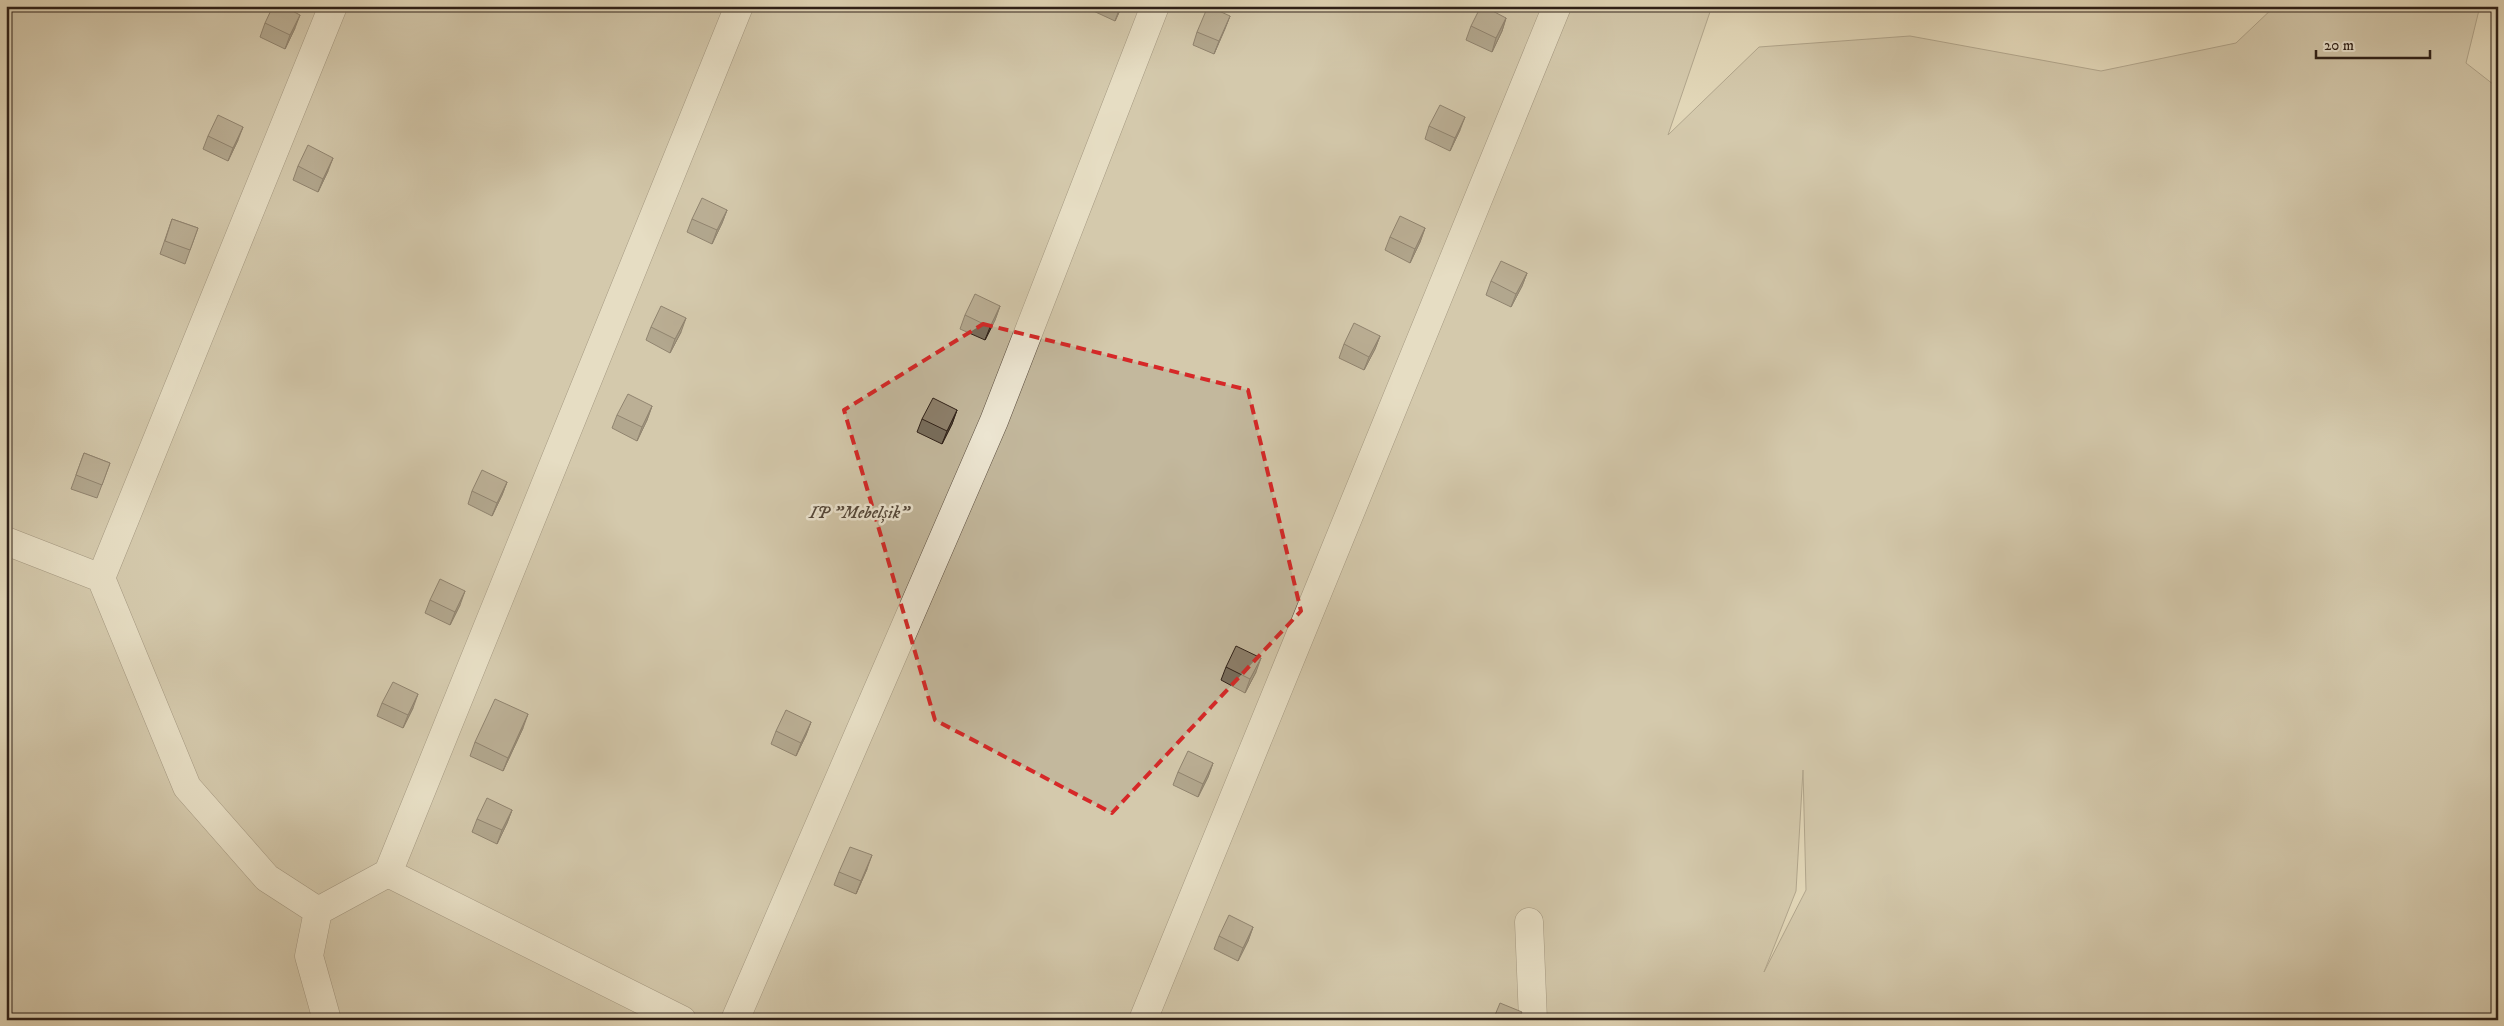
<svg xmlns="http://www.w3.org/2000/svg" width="2504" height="1026" font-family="'IM FELL DW Pica',serif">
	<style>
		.green { fill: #c3b89d; stroke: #786c5a; fill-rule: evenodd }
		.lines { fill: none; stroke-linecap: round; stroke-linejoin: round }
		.street-casing { stroke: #5b4e40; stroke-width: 29 }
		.street { stroke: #ece5d1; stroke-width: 28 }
		.wall { fill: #786d5c; stroke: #2e2018 }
		.shaded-wall { fill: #62594b; stroke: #2e2018 }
		.building { fill: #8c7f6b; stroke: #2e2018 }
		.marked { fill: none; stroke: #d62828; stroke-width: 4; stroke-dasharray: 10 6; stroke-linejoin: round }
		.labels { text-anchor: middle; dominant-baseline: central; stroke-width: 5; stroke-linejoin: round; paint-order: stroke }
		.park-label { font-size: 18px; font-style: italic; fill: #534639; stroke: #ece5d1 }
	</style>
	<rect width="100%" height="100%" fill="#e2d7b8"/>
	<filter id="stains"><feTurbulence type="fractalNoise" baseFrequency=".004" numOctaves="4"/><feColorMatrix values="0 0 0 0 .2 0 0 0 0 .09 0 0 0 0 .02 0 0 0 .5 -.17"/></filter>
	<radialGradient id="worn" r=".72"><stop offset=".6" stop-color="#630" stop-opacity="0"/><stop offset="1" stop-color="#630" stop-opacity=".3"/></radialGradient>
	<path class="green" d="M6,6H1712L1668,135L1759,47L1910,36L2101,71L2236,43L2275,6H2480L2466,63L2498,88V1020H6ZM1803,770L1806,890L1764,972L1796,891Z"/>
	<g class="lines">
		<g class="street-casing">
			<path id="street" d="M6,541L101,578
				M388,873L682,1020
				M318,911L267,878L187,787L101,578L333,6
				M1529,922L1533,1020
				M327,1020L309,956L318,911L388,873L739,6
				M735,1020L994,421L1155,6
				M1143,1020L1557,6"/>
		</g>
		<use href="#street" class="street"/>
	</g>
	<path class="wall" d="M1090,6H1122L1115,21L1089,9Z
		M1230,16L1214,54L1193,45L1197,32Z
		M1506,18L1502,31L1492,52L1466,40L1471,26Z
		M265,23L295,28L285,49L260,37Z
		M1429,126L1460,130L1450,151L1425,139Z
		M208,136L238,140L228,161L203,149Z
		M298,166L328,171L318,192L293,180Z
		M727,210L722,223L712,244L687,232L692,219Z
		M172,219L198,228L185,264L160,254Z
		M1425,228L1420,242L1410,263L1385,250L1390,237Z
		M1527,273L1522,286L1511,307L1486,295L1491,281Z
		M1000,306L995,320L985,340L960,329L965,315Z
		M651,327L681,332L670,353L646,340Z
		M1380,336L1375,349L1364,370L1339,358L1344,344Z
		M652,406L647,420L637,441L612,428L617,415Z
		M957,410L952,424L942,444L917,432L922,419Z
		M84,453L110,463L97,498L71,489Z
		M507,482L502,495L492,516L468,504L472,491Z
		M430,600L460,605L450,625L425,613Z
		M1226,667L1256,672L1245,693L1221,680Z
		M382,703L413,708L403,728L377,716Z
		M811,722L806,735L796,756L771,744L776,731Z
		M523,728L503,771L470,756L475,742Z
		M1213,763L1208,777L1198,797L1173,785L1178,772Z
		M512,810L507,823L497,844L472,832L477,819Z
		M867,869L856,894L834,885L839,872Z
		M1253,927L1248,941L1238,961L1214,949L1219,936Z"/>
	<path class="shaded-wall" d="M1120,6H1122L1115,21L1120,7Z
		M300,15L295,28L285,49L290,35Z
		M1230,16L1225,29L1214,54L1219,41Z
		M1506,18L1502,31L1492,52L1496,38Z
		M1465,117L1460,130L1450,151L1455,138Z
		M243,127L238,140L228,161L233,148Z
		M333,158L328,171L318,192L323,179Z
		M727,210L722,223L712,244L717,230Z
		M1425,228L1420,242L1410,263L1415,249Z
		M1527,273L1522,286L1511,307L1516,294Z
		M1000,306L995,320L985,340L990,327Z
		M686,318L681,332L670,353L675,339Z
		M1380,336L1375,349L1364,370L1369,357Z
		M652,406L647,420L637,441L642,427Z
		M957,410L952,424L942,444L947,431Z
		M507,482L502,495L492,516L497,503Z
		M465,591L460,605L450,625L455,612Z
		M1261,658L1256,672L1245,693L1250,679Z
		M418,694L413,708L403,728L408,715Z
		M528,714L523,728L503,771L508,758Z
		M811,722L806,735L796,756L801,743Z
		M1213,763L1208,777L1198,797L1203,784Z
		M512,810L507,823L497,844L502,830Z
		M872,855L867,869L856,894L861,881Z
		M1253,927L1248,941L1238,961L1243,948Z"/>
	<path class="building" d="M273,6H283L300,15L290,35L265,23Z
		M1208,6L1230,16L1219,41L1197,32Z
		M1481,6H1483L1506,18L1496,38L1471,26Z
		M1440,105L1465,117L1455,138L1429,126Z
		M218,115L243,127L233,148L208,136Z
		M308,145L333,158L323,179L298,166Z
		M702,198L727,210L717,230L692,219Z
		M1400,216L1425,228L1415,249L1390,237Z
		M172,219L198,228L190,250L165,241Z
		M1501,261L1527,273L1516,294L1491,281Z
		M975,294L1000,306L990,327L965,315Z
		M661,306L686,318L675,339L651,327Z
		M1354,323L1380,336L1369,357L1344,344Z
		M628,394L652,406L642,427L617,415Z
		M933,398L957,410L947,431L922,419Z
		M84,453L110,463L102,485L76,475Z
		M482,470L507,482L497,503L472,491Z
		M440,579L465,591L455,612L430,600Z
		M1236,646L1261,658L1250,679L1226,667Z
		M393,682L418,694L408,715L382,703Z
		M495,699L528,714L508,758L475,742Z
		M786,710L811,722L801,743L776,731Z
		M1188,751L1213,763L1203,784L1178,772Z
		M487,798L512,810L502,830L477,819Z
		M850,847L872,855L861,881L839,872Z
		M1229,915L1253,927L1243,948L1219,936Z
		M1500,1003L1522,1012L1518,1020H1493Z"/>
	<path d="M0 0H2504V1026H0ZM983,324L1248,390L1301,611L1112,813L935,720L844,410Z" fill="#e2d7b8" fill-opacity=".55" fill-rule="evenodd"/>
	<path class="marked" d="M983,324L1248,390L1301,611L1112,813L935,720L844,410Z"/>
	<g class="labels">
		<g class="park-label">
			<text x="859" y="513">IP "Mebelșik"</text>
		</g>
	</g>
	<rect width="2504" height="1026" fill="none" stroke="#e2d7b8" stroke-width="25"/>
	<rect x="8" y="8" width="2489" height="1011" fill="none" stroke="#2e2018" stroke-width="2.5"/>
	<rect x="12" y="12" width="2479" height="1001" fill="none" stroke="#2e2018"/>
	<path d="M2316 50v8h114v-8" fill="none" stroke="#2e2018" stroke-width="2.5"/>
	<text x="2324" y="50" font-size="15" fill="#2e2018" stroke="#ece5d1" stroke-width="4" paint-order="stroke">20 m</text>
	<rect width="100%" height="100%" filter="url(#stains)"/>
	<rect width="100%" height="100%" fill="url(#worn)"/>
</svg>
